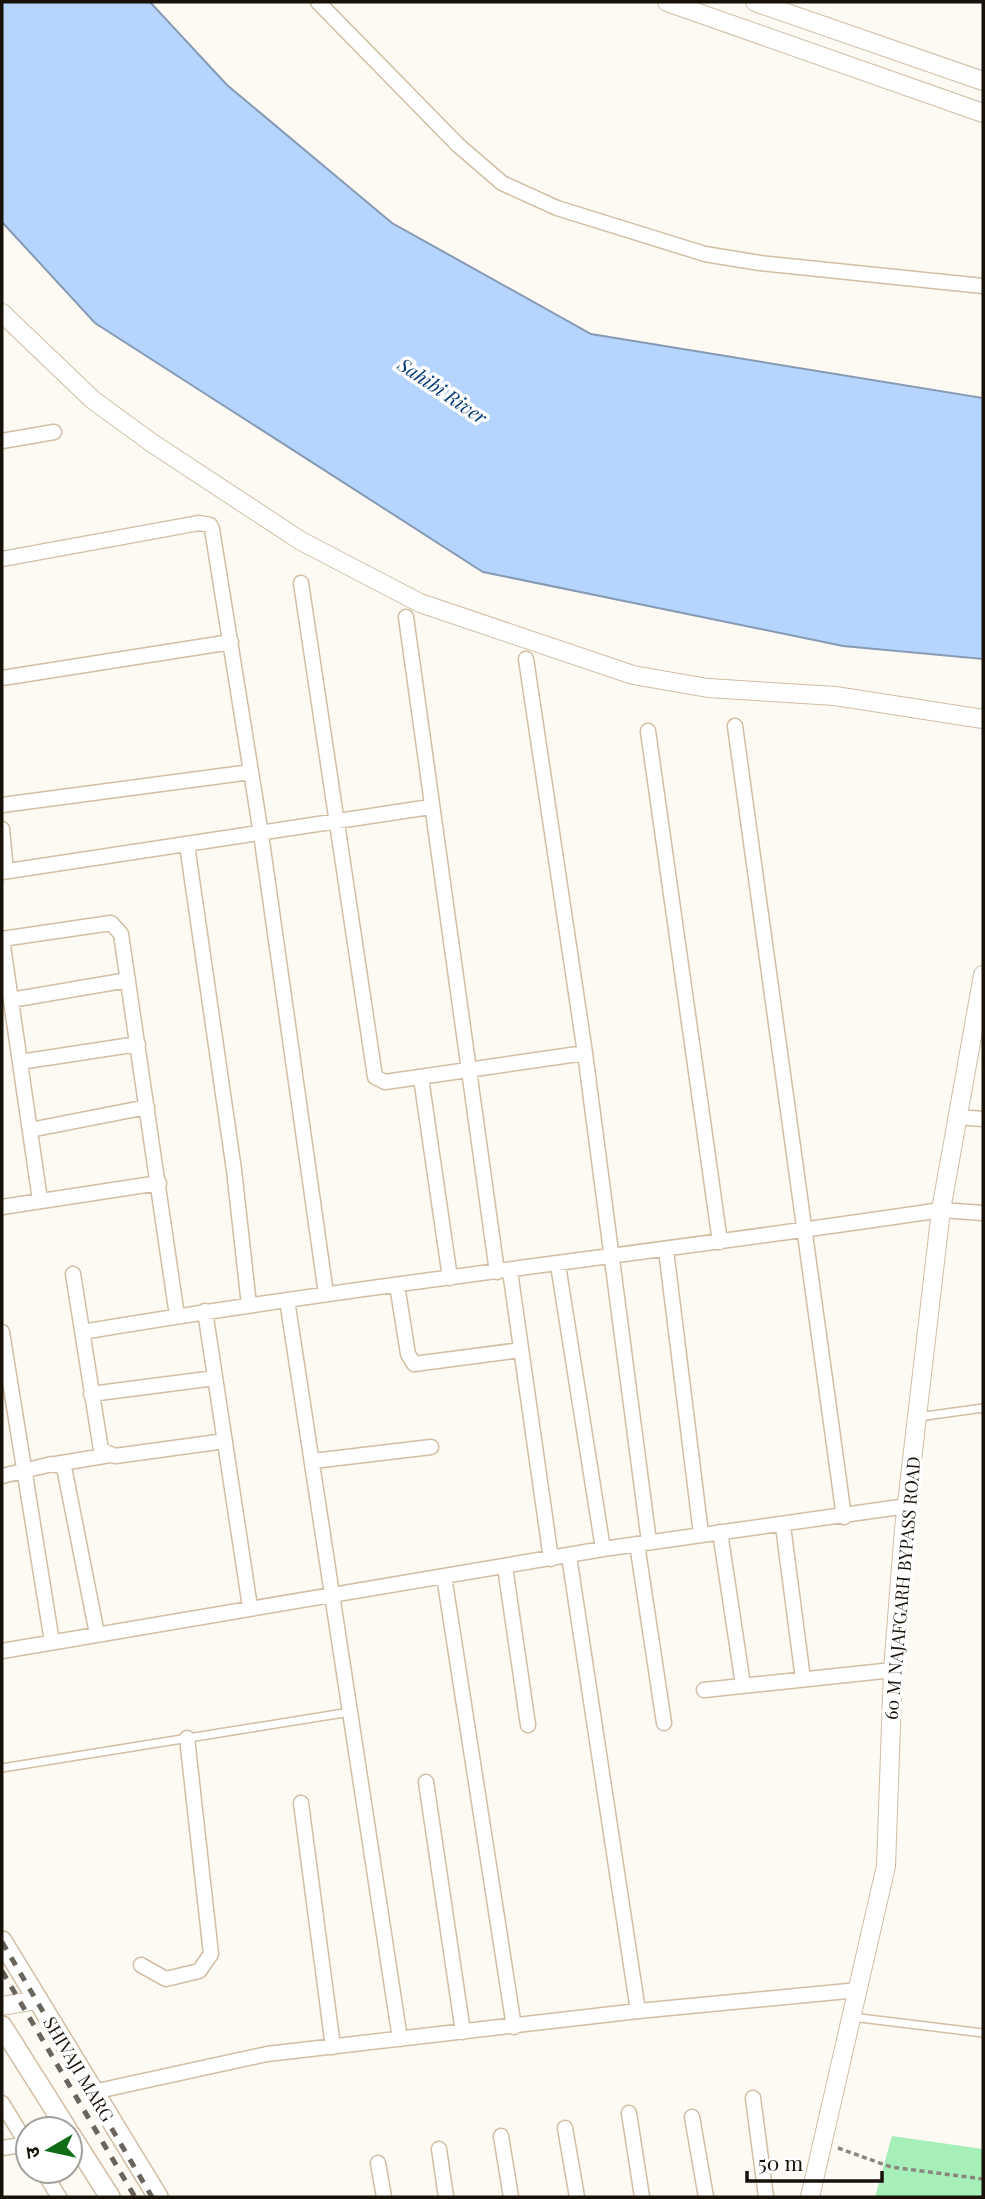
<svg xmlns="http://www.w3.org/2000/svg" width="985" height="2199" font-family="'Playfair Display','Noto Sans Devanagari',serif">
	<style>
		.green { fill: #a6efb8 }
		.water { fill: #b5d5fe; stroke: #869ab4; stroke-width: 2 }
		.lines { fill: none; stroke-linecap: round; stroke-linejoin: round }
		.service-casing { stroke: #d1bea4; stroke-width: 10 }
		.minor-casing { stroke: #d1bea4; stroke-width: 17 }
		.tertiary-casing { stroke: #d1bea4; stroke-width: 20 }
		.secondary-casing { stroke: #d1bea4; stroke-width: 22 }
		.path { stroke: #8c867f; stroke-width: 3.5; stroke-dasharray: 5 3.5; stroke-linecap: butt }
		.service { stroke: #fff; stroke-width: 7 }
		.minor { stroke: #fff; stroke-width: 14 }
		.tertiary { stroke: #fff; stroke-width: 18 }
		.secondary { stroke: #fff; stroke-width: 19 }
		.rail { stroke: #6a645c; stroke-width: 5; stroke-dasharray: 9 9; stroke-linecap: butt }
		.labels { text-anchor: middle; dominant-baseline: central; stroke-width: 7; stroke-linejoin: round; paint-order: stroke }
		.street-label { font-size: 18px; fill: #181108; stroke: #fff }
		.water-label { font-size: 19px; font-style: italic; fill: #013a74; stroke: #fff }
	</style>
	<rect width="100%" height="100%" fill="#fdf9f3"/>
	<path class="green" d="M892,2136L983,2149V2197H875Z"/>
	<path class="water" d="M2,2H150L227,85L392,223L591,334L983,398V659L843,646L483,572L95,323L2,222Z"/>
	<g class="lines">
		<g class="service-casing">
			<path id="service" d="M918,1417L983,1408
				M2,1768L350,1712
				M852,2017L983,2033"/>
		</g>
		<g class="minor-casing">
			<path id="minor" d="M318,2L458,145L502,183L557,208L705,254L760,263L983,286
				M2,441L54,432
				M2,559L199,523L210,525L212,529L261,834L326,1294
				M301,583L375,1077L385,1082L585,1053
				M406,617L497,1272
				M526,659L585,1053L649,1542
				M2,678L231,642
				M735,726L844,1517
				M648,731L720,1242
				M2,805L251,772
				M2,829L6,871
				M187,845L234,1170L249,1305
				M2,872L430,807
				M11,1000L128,980
				M20,1062L138,1044
				M421,1078L450,1278
				M957,1117L983,1119
				M30,1130L147,1107
				M40,1200L2,939L111,923L121,934L177,1316
				M2,1207L159,1183
				M666,1250L701,1534
				M558,1265L603,1549
				M510,1271L551,1559
				M73,1274L101,1450L115,1456L225,1441
				M397,1285L408,1354L414,1364L521,1350
				M287,1300L400,2039
				M205,1311L250,1607
				M2,1332L52,1642
				M82,1332C367,1284 655,1253 941,1210L983,1213
				M91,1394L215,1378
				M313,1461L431,1447
				M56,1464L110,1455
				M2,1476L52,1464L64,1467L97,1634
				M783,1526L803,1679
				M720,1532L743,1685
				M637,1544L664,1723
				M569,1556L638,2011
				M505,1567L528,1725
				M444,1576L514,2027
				M2,1651L603,1549L907,1506
				M704,1690L893,1670
				M426,1782L463,2032
				M301,1803L333,2047
				M141,1965L166,1979L199,1971L211,1954L187,1738
				M93,2092L267,2054L638,2011L858,1990
				M753,2098L766,2197
				M2,2103L28,2146
				M629,2113L642,2197
				M692,2117L706,2197
				M565,2128L577,2197
				M501,2136L511,2197
				M2,2148L28,2144
				M439,2149L446,2197
				M378,2163L384,2197
				M43,2171L59,2197"/>
		</g>
		<g class="tertiary-casing">
			<path id="tertiary" d="M667,2L983,113
				M755,2L983,81
				M2,313L93,400L152,443L301,541L420,603L633,675L708,688L835,696L983,719
				M2,2006L37,2000
				M810,2197L886,1866L893,1670L904,1529L941,1210L983,975"/>
		</g>
		<g class="secondary-casing">
			<path id="secondary" d="M2,1941L158,2197
				M2,2026L67,2129
				M70,2134L110,2197"/>
		</g>
		<path class="path" d="M838,2148L891,2167L983,2179"/>
		<use href="#service" class="service"/>
		<use href="#minor" class="minor"/>
		<use href="#tertiary" class="tertiary"/>
		<use href="#secondary" class="secondary"/>
		<path class="rail" d="M2,1942L152,2197
			M2,1971L135,2197"/>
	</g>
	<g class="labels">
		<g class="street-label">
			<text transform="translate(902 1588) rotate(-85)">60 M NAJAFGARH BYPASS ROAD</text>
			<text transform="translate(79 2069) rotate(59)">SHIVAJI MARG</text>
		</g>
		<g class="water-label">
			<text transform="translate(443 390) rotate(34)">Sahibi River</text>
		</g>
	</g>
	<rect width="985" height="2199" fill="none" stroke="#181108" stroke-width="7"/>
	<g transform="translate(49 2150) rotate(261)"><circle r="33" fill="#ffffff" stroke="#a3a09c" stroke-width="2"/>
	<path d="M0-5L12 26L0 18L-12 26Z" fill="#106c17"/>
	<text y="-10" font-size="19" font-weight="bold" text-anchor="middle" fill="#181108">उ</text>
	</g>
	<path d="M747 2171v10h135v-10" fill="none" stroke="#181108" stroke-width="3.5"/>
	<text x="758" y="2171" font-size="21" fill="#181108" stroke="#ffffff" stroke-width="5" paint-order="stroke">50 m</text>
</svg>
